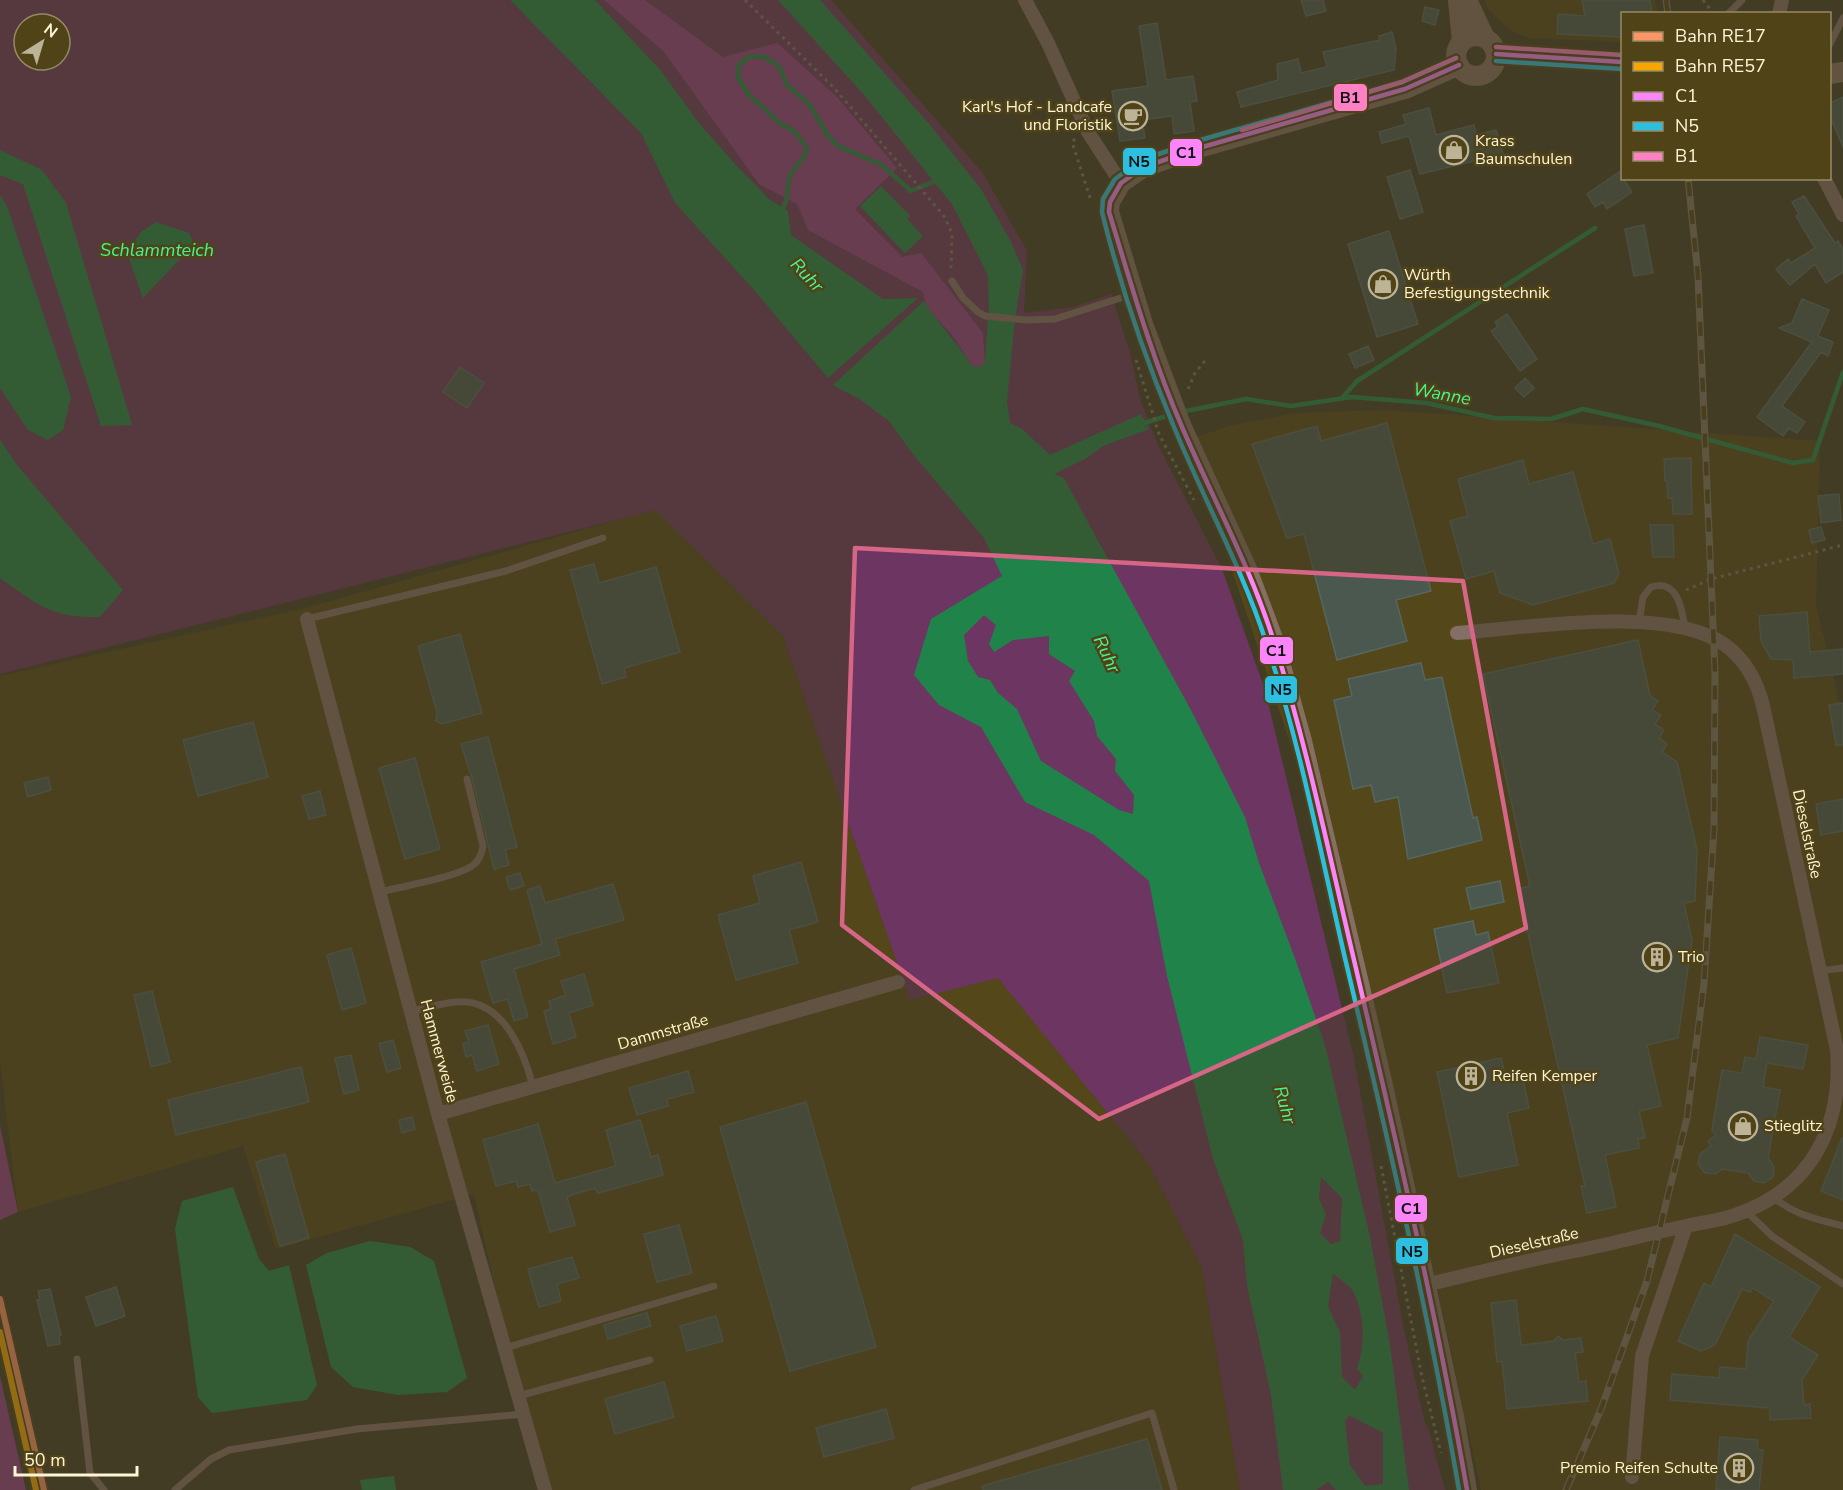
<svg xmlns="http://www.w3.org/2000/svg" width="1843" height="1490" font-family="'Nunito Sans',sans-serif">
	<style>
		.built { fill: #54471a }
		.green { fill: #6d3561; fill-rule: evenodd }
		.forest { fill: #943e84 }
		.water { fill: #20844a; fill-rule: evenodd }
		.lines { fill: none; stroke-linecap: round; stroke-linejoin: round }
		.stream { stroke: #20844a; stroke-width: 4.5 }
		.building { fill: #4b5850; stroke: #556760; stroke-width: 1.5 }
		.path { stroke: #7f7164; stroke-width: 3; stroke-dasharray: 3 4.5; stroke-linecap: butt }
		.lane { stroke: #856e66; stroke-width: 7 }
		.street { stroke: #856e66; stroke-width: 14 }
		.secondary { stroke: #876e62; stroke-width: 20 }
		.rail-casing { stroke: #7f7365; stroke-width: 7 }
		.rail { stroke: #504318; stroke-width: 4.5; stroke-dasharray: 14; stroke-linecap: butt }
		.bus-1-casing { stroke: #504318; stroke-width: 9 }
		.bus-2-casing { stroke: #504318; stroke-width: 9 }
		.bus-3-casing { stroke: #504318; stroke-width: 9 }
		.bus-1 { stroke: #fb84f9; stroke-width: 4.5 }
		.bus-2 { stroke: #2dbfdf; stroke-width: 4.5 }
		.bus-3 { stroke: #ff80c5; stroke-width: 4.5 }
		.rail-1-casing { stroke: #504318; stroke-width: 10 }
		.rail-2-casing { stroke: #504318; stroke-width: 10 }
		.rail-1 { stroke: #fb9564; stroke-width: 6 }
		.rail-2 { stroke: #f7a600; stroke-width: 6 }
		.marked { fill: none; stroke: #d76586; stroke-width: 4.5; stroke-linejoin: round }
		.labels { text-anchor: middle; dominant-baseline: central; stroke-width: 5; stroke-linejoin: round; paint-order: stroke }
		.poi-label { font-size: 16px; fill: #fef5d6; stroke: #504318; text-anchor: start }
		.street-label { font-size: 16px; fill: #fef5d6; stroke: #504318 }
		.water-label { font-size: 18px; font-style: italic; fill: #47f492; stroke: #504318 }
		.line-badge { stroke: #504318; stroke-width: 2 }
		.pale-badge-label { font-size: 16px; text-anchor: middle; font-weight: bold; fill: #111 }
	</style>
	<rect width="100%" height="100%" fill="#433c25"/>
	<path class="built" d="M1485,0H1655L1657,13L1622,14V42L1530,38L1511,31L1488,9Z
		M1384,410L1820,441L1816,605L1843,717V1490H1481L1436,1282L1366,996L1331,864L1188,440L1229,426L1295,413Z
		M656,509L783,636L910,999L998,977L1149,1164L1202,1268L1240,1490H548L523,1412L474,1194L276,1249L243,1146L18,1212L0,1061V676L306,608Z"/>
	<path class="green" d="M0,0H510L641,133L675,203L754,290L828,378L918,298L883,299L791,235L788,211L769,199L735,164L699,123L662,72L595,0H831L982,172L1027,251L1024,313L1074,307L1111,294L1130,353L1140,399L1158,445L1222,569L1265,690L1353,1054L1403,1325L1425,1424L1428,1427L1445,1490H1240L1202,1268L1149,1164L998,978L910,1000L783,636L656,510L0,674ZM24,24H60V60H24Z"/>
	<path class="forest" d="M604,0H645L723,57L777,43L837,97L897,168L855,209L902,257L921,253L983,333L985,363L979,367L972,366C965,355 958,343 950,333C939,319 926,312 923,292L808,230L797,204L759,184L664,52Z
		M0,1125L18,1212L0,1220Z
		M0,1376L26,1490H0Z"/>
	<path class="water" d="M510,0H595L662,72L699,123L735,164L769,199L788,211L791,235L883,299L918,298L828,378L754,290L675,203L641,133Z
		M778,0H820L930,125L981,189L1011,242L1023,270L1015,318L989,315L988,275L952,204L865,96Z
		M0,150L42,170L66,203L132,425L101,426L23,184L0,175Z
		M881,186L910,216L907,219L923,236L905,253L860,206Z
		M0,195L7,206L71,397L63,430L48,440L28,430L0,388Z
		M156,222L189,233L194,244L143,298L127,252L141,232Z
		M924,301C938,324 957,342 972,366L979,367L985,363L988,317L1015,319L1007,401L1010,423L1022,429L1050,455L1141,414L1149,429L1103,446L1085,459L1054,474L1064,478L1091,528L1191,710L1245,817L1259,863L1296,961L1325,1045L1370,1237L1390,1345L1409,1490H1336L1328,1482L1316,1490H1283L1271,1395L1247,1285L1243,1240L1213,1159L1167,976L1149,881L1094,835L1025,802L981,727L939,705L914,675L931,619L1002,576L984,538L912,453L889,421L861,400L833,385ZM984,615L996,625L989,644L994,652L1013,640L1049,636V654L1075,671L1069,681L1094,721L1097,736L1116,759L1115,771L1134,795L1133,814L1119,810L1041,761L1017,709L998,693L990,680L978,677L968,661L964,635ZM1321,1177L1342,1198L1340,1241L1331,1244L1320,1233L1326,1215L1319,1198ZM1333,1273C1339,1279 1351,1286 1354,1293C1365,1316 1365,1346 1357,1369L1363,1376L1355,1390L1342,1377L1340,1332L1328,1307ZM1349,1415L1383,1433V1484L1365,1486L1350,1465L1345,1421Z
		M0,440L17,465L123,590L100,617C50,618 39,605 0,578Z
		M233,1187L259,1259L269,1271L289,1265L317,1385L307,1400L212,1413L198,1397L175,1229L182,1201Z
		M370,1241L410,1247L434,1261L467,1378L447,1392L398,1395L353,1387L331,1367L306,1265L327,1253Z
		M394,1476L396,1490H362L360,1480Z"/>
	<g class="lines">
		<path class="stream" d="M779,212C790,203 786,188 790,176C795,165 805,160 807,148L794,131L781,124L748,94L738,77L739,65L748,57L762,56L779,66L787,85L810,105L828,136L838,146L882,165L911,191L940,179
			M1342,398L1357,381L1595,228
			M1181,412L1246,399L1291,406L1352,397L1427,403L1494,418L1551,419L1583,409L1659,426L1793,463L1813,460L1843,372
			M1141,424L1170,415"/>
	</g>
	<path class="building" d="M1301,0H1323L1326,11L1306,16Z
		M1582,0H1650L1652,14H1623V37L1557,34L1558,14L1585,16Z
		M1425,7L1439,10L1435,25L1422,21Z
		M1157,23L1166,80L1193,76L1197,101L1190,102L1194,131L1174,134L1172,116L1142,120L1145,138L1120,141L1112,91L1148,86L1139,26Z
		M1392,32L1396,49L1394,70L1241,107L1237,92L1278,80L1277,64L1298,59L1301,73L1327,67L1323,52L1380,40L1379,36Z
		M1843,97V147L1830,116V103Z
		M1429,108L1436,135L1474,125L1476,135L1496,130L1503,154L1420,174L1409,136L1382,143L1379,132L1406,124L1403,115Z
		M1410,170L1423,212L1400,219L1387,177Z
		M1619,172L1632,192L1607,209L1603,202L1595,207L1587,194Z
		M1804,196L1835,243L1838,241L1843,249V272L1826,283L1815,264L1790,285L1776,269L1788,259L1791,263L1815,248L1796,216L1799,214L1792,202Z
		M1644,225L1653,273L1634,276L1625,229Z
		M1389,231L1418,324L1377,337L1348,244Z
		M1802,299L1829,310L1818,336L1833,342L1828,356L1821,352L1782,406L1805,422L1797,433L1789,428L1783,436L1757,417L1812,342L1779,328L1792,323Z
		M1507,314L1537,359L1520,371L1491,331L1498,327L1495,322Z
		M1368,346L1374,360L1355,368L1349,354Z
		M460,367L484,383L467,408L443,392Z
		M1525,378L1534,388L1524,397L1515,388Z
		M1387,423L1431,591L1396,600L1407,641L1337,660L1304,534L1287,538L1252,444L1317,426L1321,441Z
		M1691,458L1692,514H1673L1672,498H1668L1667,481H1665L1664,459Z
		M1523,460L1529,484L1573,472L1593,544L1610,539L1619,574L1614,583L1533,605L1500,593L1494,571L1466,579L1450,521L1468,516L1458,479Z
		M1839,494L1841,520L1821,523L1818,496Z
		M1650,525H1673L1674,557H1653Z
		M1821,527L1825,540L1812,543L1809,530Z
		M594,564L599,583L656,567L680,652L624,668L626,677L602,684L570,570Z
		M1807,612L1810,652L1843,649V674L1794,678L1793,660L1771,659L1761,641L1759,616Z
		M460,634L482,713L442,724L436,721L437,712L418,646Z
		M1638,640L1650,696L1658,701L1652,710L1661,715L1655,724L1664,730L1659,738L1667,744L1662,752L1677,762L1697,850L1695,901L1684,903L1692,940L1678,1038L1647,1045L1661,1106L1639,1111L1645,1138L1638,1139L1639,1148L1605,1155L1616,1207L1587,1213L1581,1186H1585L1518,889L1530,886L1483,674Z
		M1421,663L1425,680L1442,677L1473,818L1477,817L1482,840L1408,859L1398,797L1375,802L1371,785L1353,789L1334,700L1352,696L1348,679Z
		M1843,703V745H1836L1829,705Z
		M253,722L268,777L198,796L183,740Z
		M488,737L517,847L505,850L509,865L494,869L472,778L461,744Z
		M415,758L440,849L405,859L379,768Z
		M48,777L51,790L28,797L24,783Z
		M320,791L326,815L309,819L302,796Z
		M1843,799V831L1821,835L1816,804Z
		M801,862L818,922L789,930L798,963L736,980L718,915L760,903L753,876Z
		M520,873L524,886L510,890L506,877Z
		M1500,881L1504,902L1471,909L1466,888Z
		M613,884L624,920L555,939L560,955L514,969L528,1017L514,1021L508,999L493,1003L481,962L542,944L527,890L540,886L545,903Z
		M1473,921L1476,935L1488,932L1499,983L1447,993L1434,929Z
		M351,948L366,1003L342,1010L327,955Z
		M584,974L593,1005L569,1013L576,1037L553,1044L544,1011L551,1009L549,1001L566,995L561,981Z
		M152,991L170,1062L151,1067L134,995Z
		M488,1025L499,1064L477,1071L472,1055L466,1057L463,1044L469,1042L465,1031Z
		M1760,1037L1808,1045L1803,1069L1767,1063L1763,1087L1780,1090L1768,1158L1774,1167L1773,1177L1764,1183L1754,1181L1748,1173L1723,1169L1715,1174L1705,1173L1698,1164L1700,1154L1711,1146L1708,1141L1716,1135L1712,1130L1722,1070L1742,1073L1745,1057L1756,1059Z
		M393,1040L401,1068L387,1072L379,1044Z
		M351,1055L359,1090L344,1094L335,1058Z
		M1501,1058L1506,1080L1522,1076L1529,1108L1507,1113L1518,1165L1459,1177L1437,1072Z
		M301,1067L309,1102L176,1135L168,1100Z
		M688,1071L694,1092L667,1099L668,1106L637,1115L629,1088Z
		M806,1102L876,1347L790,1371L720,1127Z
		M412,1117L415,1129L402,1133L399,1120Z
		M640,1120L651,1157L658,1155L663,1175L598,1193L595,1188L571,1195L567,1197L575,1225L550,1232L538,1190L532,1191L530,1184L518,1187L516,1181L496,1186L483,1140L538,1124L555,1183L616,1166L606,1130Z
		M1842,1138H1843V1200L1821,1191Z
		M285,1154L309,1238L280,1246L256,1162Z
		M679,1225L692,1273L657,1282L644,1234Z
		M1735,1234L1820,1287L1789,1337L1818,1355L1802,1380L1804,1405L1810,1404L1811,1418L1770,1420V1408L1670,1400L1672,1374L1719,1378L1720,1367L1746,1369L1748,1341L1774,1301L1753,1288L1750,1292L1742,1289L1715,1345L1701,1351L1678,1341L1704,1283L1711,1287Z
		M572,1257L579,1278L557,1284L561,1301L539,1307L528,1269Z
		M116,1287L125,1316L96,1326L86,1297Z
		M50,1289L61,1335H59L60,1344L48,1346L37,1300H40L38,1291Z
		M1516,1300L1521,1345L1554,1341L1558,1336L1563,1340L1581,1338L1583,1352L1575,1353L1579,1382L1586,1381L1588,1401L1507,1409L1502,1361L1497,1362L1491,1303Z
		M647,1313L651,1326L608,1339L604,1325Z
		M716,1316L723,1341L687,1351L680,1326Z
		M664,1382L674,1417L615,1434L605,1399Z
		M886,1409L894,1438L824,1457L816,1428Z
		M1720,1437L1758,1440L1757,1449L1763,1450L1759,1490H1716Z
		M1147,1439L1162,1490H983L982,1486Z"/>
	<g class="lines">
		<path class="path" d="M745,0L835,89L944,216L952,233L951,270
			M1703,0L1714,14
			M1075,139L1072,142L1091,201
			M1136,360L1159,434L1194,500
			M1188,389L1195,373L1205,361
			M1686,590L1711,579L1843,545
			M1381,1166L1422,1377L1441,1453"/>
		<path class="lane" d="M1728,14L1742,0
			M1830,44L1843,18
			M952,281L963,298L978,312L985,316L1026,320L1055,319L1133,294
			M307,619L506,571L603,538
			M1639,623L1643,597L1651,587C1678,578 1682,610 1685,628
			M380,892C404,886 453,878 472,866C479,861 482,854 483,846L467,779
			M1819,971L1843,968
			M411,1011C429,1008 449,1000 467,1002C506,1006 525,1055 533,1087
			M1773,1197C1794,1215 1817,1219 1843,1226
			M1746,1211L1772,1236L1843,1284
			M505,1348L714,1286
			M77,1359L90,1473L104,1490
			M518,1396L650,1360
			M175,1490L211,1459L229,1450L357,1429L524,1414
			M914,1490L1152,1413L1174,1490"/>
		<path class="street" d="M1025,0L1048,43L1088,132L1121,183
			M1779,14L1782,0
			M1824,178L1843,215
			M307,619L438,1114L545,1490
			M438,1114L898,982
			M1425,1285C1476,1273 1528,1260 1580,1250C1616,1243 1651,1233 1686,1226C1702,1222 1719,1221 1735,1215C1810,1190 1843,1128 1837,1050L1763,706C1757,681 1746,660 1725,645C1668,604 1526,628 1457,633
			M1632,1477L1642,1356L1686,1226"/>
		<path class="secondary" d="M1458,0L1462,42
			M1467,0L1485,38
			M1456 56a20 20 0 1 1 40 0a20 20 0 1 1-40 0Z
			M1496,54L1622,62
			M1459,65L1405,89L1199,148L1144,167L1121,183L1110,202L1109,212L1143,324L1181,425L1247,569L1274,641L1302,741L1382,1081L1454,1416L1467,1490
			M1830,74L1843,72"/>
		<g class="rail-casing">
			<path id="rail" d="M1666,0L1668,14
				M1566,1490L1601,1409L1647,1281L1687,1118L1704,983L1714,829L1715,672L1698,276L1688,178"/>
		</g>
		<use href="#rail" class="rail"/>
		<g class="bus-1-casing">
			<path id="bus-1" d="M1496,54L1622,62
				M1459,65L1405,89L1199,148L1144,167L1121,183L1110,202L1109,212C1131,284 1152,358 1182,427C1213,499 1251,568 1274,642C1307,746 1329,854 1354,960C1395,1136 1436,1312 1467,1490"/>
		</g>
		<g class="bus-2-casing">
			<path id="bus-2" d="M1456,58L1402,82L1197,141L1141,160L1115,179L1103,199L1102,212C1120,285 1145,358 1174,427C1204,500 1242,568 1266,642C1300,743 1320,850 1344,954C1386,1131 1428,1310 1459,1490
				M1496,61L1622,69"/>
		</g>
		<g class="bus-3-casing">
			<path id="bus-3" d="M1496,47L1622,55
				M1242,130L1402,82L1456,58"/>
		</g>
		<use href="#bus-1" class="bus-1"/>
		<use href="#bus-2" class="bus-2"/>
		<use href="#bus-3" class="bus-3"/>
		<g class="rail-1-casing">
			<path id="rail-1" d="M0,1299L44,1490"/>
		</g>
		<g class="rail-2-casing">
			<path id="rail-2" d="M0,1332L36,1490"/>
		</g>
		<use href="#rail-1" class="rail-1"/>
		<use href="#rail-2" class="rail-2"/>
	</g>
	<path d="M0 0H1843V1490H0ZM855,548L1463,581L1526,928L1099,1119L842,925Z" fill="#433c25" fill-opacity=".55" fill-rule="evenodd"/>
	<path class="marked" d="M855,548L1463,581L1526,928L1099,1119L842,925Z"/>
	<defs>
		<g id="cafe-ring" transform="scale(1.5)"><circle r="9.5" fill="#504318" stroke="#bdb498" stroke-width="1.5"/><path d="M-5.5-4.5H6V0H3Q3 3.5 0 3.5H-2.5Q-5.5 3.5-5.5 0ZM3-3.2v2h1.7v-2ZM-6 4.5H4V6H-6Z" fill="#bdb498"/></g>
		<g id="shop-ring" transform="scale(1.5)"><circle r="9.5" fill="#504318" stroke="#bdb498" stroke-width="1.5"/><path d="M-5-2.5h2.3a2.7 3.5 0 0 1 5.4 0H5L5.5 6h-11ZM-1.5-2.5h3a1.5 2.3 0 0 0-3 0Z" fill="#bdb498"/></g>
		<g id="building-ring" transform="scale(1.5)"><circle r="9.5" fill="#504318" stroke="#bdb498" stroke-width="1.5"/><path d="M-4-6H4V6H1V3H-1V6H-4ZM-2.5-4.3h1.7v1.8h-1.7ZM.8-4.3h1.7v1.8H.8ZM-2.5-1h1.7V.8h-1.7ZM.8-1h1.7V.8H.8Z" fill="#bdb498"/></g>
	</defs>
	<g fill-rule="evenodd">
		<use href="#cafe-ring" x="1133" y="116"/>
		<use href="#shop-ring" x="1454" y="150"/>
		<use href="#shop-ring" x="1383" y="284"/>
		<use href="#building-ring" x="1657" y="957"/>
		<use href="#building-ring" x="1471" y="1076"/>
		<use href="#shop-ring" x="1743" y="1126"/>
		<use href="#building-ring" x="1739" y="1468"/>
	</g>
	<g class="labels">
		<g class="poi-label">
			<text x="1112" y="107" text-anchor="end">Karl's Hof - Landcafe<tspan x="1112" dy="18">und Floristik</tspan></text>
			<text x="1475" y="141">Krass<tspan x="1475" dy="18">Baumschulen</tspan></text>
			<text x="1404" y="275">Würth<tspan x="1404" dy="18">Befestigungstechnik</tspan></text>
			<text x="1678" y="957">Trio</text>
			<text x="1492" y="1076">Reifen Kemper</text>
			<text x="1764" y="1126">Stieglitz</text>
			<text x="1718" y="1468" text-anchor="end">Premio Reifen Schulte</text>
		</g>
		<g class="street-label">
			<text transform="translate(1807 834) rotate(78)">Dieselstraße</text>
			<text transform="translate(663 1032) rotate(-16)">Dammstraße</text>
			<text transform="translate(439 1051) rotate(75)">Hammerweide</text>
			<text transform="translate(1534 1243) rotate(-13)">Dieselstraße</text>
		</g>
		<g class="water-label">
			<text x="157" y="250">Schlammteich</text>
			<text transform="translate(807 275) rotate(47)">Ruhr</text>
			<text transform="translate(1442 394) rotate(10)">Wanne</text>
			<text transform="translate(1107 654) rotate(65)">Ruhr</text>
			<text transform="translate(1285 1105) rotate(74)">Ruhr</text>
		</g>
	</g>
	<g class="line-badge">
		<rect x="1333" y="83" width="35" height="29" rx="6" fill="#ff80c5"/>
		<rect x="1169" y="138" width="34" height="29" rx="6" fill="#fb84f9"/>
		<rect x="1122" y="147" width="35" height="29" rx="6" fill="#2dbfdf"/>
		<rect x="1259" y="636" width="35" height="29" rx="6" fill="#fb84f9"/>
		<rect x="1264" y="675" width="34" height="29" rx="6" fill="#2dbfdf"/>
		<rect x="1394" y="1194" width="34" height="29" rx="6" fill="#fb84f9"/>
		<rect x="1395" y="1237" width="34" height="28" rx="6" fill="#2dbfdf"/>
	</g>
	<g class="pale-badge-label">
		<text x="1350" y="103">B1</text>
		<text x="1186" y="158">C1</text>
		<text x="1139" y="167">N5</text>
		<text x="1276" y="656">C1</text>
		<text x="1281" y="695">N5</text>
		<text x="1411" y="1214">C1</text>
		<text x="1412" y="1257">N5</text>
	</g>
	<rect x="1621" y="12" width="210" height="168" fill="#504318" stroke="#968a64" stroke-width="1.5"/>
	<rect x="1633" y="32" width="30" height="9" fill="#fb9564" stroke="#968a64" stroke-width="1.5"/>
	<text x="1675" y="42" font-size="18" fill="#fef5d6">Bahn RE17</text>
	<rect x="1633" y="62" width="30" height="9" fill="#f7a600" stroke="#968a64" stroke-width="1.5"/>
	<text x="1675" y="72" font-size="18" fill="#fef5d6">Bahn RE57</text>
	<rect x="1633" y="92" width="30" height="9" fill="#fb84f9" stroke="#968a64" stroke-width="1.5"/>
	<text x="1675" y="102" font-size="18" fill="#fef5d6">C1</text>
	<rect x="1633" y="122" width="30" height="9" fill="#2dbfdf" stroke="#968a64" stroke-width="1.5"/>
	<text x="1675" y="132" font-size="18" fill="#fef5d6">N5</text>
	<rect x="1633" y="152" width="30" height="9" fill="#ff80c5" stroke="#968a64" stroke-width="1.5"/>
	<text x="1675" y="162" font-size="18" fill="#fef5d6">B1</text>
	<g transform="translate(42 42) rotate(37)"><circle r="28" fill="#504318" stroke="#968a64" stroke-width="1.5"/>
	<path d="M0-4.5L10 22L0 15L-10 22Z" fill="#bdb498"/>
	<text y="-9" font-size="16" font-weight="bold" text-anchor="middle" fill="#fef5d6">N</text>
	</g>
	<path d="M15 1466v9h122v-9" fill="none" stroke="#fef5d6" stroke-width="3"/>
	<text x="24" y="1466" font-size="18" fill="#fef5d6" stroke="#504318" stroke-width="4.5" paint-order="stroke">50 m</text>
</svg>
